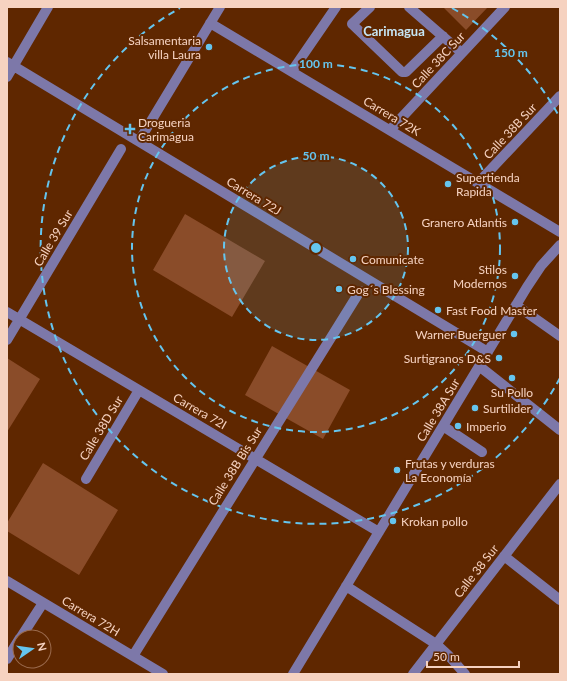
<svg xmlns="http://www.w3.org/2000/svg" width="567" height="681" font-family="Lato,sans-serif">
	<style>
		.green { fill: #8a4c29 }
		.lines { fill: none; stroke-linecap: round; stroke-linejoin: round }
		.minor { stroke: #7d78a9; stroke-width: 10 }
		.ring { fill: none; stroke: #65c5ee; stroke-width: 2; stroke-dasharray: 7 5 }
		.poi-dot { fill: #65c5ee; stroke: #5f2700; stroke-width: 1.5 }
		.labels { text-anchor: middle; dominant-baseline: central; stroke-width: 4; stroke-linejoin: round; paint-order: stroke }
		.poi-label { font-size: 12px; fill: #f6d2c0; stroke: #5f2700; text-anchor: start }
		.street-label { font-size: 12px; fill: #f6d2c0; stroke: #5f2700 }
		.neighbourhood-label { font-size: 13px; font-weight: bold; fill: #c6e6f5; stroke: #5f2700 }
		.centre { fill: #65c5ee; stroke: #5f2700; stroke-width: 2 }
		.ring-label { font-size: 12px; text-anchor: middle; font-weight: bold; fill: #65c5ee; stroke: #5f2700; stroke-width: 4; stroke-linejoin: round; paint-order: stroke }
	</style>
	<rect width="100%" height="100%" fill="#5f2700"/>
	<path class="green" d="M443,7H488L466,30Z
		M185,214L265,261L232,317L153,270Z
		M272,346L350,390L323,439L245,395Z
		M7,358L40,379L7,432Z
		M43,463L118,510L79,575L7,531V523Z"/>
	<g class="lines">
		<path class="minor" d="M370,7L352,24L402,72H406L443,36
			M409,7L462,53
			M210,23L560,232
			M7,62L488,352
			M292,71L336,7
			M7,77L48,7
			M390,130L505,7
			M139,141L220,7
			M478,183L560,96
			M516,305L560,336
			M7,312L379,532
			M7,340L121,149
			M479,366L560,430
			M443,426L482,452
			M86,479L139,390
			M504,556L560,600
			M7,581L163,674
			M346,586L436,644L449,656L465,674
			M21,637L43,603
			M133,656L360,291
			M7,659L20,638
			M293,674L527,287L541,266L560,245
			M413,674L560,484"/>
	</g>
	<circle cx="316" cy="248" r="92" fill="#65c5ee" fill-opacity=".12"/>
	<g class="ring">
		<circle cx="316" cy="248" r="92"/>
		<circle cx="316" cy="248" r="184"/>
		<path d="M560 378A276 276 0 1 1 180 8M452 8A276 276 0 0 1 560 118"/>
	</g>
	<g class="poi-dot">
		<circle cx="209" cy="47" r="4"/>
		<path d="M128 123h4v4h4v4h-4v4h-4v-4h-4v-4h4z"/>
		<circle cx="448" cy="184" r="4"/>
		<circle cx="515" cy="222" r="4"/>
		<circle cx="353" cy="259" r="4"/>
		<circle cx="515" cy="276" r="4"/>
		<circle cx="339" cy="289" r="4"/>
		<circle cx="438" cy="310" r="4"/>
		<circle cx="514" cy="334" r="4"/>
		<circle cx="499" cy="358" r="4"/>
		<circle cx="512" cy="378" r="4"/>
		<circle cx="475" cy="408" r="4"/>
		<circle cx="458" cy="426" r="4"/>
		<circle cx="397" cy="470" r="4"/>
		<circle cx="393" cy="521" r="4"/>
	</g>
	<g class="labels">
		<g class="poi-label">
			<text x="201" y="40" text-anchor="end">Salsamentaria<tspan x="201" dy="14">villa Laura</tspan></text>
			<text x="138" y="122">Drogueria<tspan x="138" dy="14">Carimagua</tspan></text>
			<text x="456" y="177">Supertienda<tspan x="456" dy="14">Rapida</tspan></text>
			<text x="507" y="222" text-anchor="end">Granero Atlantis</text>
			<text x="361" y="259">Comunicate</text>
			<text x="507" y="269" text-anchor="end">Stilos<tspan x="507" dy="14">Modernos</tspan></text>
			<text x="347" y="289">Gog´s Blessing</text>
			<text x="446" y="310">Fast Food Master</text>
			<text x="506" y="334" text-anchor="end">Warner Buerguer</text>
			<text x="491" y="358" text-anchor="end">Surtigranos D&amp;S</text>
			<text x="512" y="392" text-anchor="middle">Su Pollo</text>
			<text x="483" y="408">Surtilider</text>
			<text x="466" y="426">Imperio</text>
			<text x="405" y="463">Frutas y verduras<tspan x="405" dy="14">La Economía</tspan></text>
			<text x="401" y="521">Krokan pollo</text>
		</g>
		<g class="street-label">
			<text transform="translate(438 60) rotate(-47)">Calle 38C Sur</text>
			<text transform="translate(392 116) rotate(31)">Carrera 72K</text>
			<text transform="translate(510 131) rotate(-47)">Calle 38B Sur</text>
			<text transform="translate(254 196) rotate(31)">Carrera 72J</text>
			<text transform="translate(53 238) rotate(-59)">Calle 39 Sur</text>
			<text transform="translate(438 410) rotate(-59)">Calle 38A Sur</text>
			<text transform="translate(200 411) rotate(30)">Carrera 72I</text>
			<text transform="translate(101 428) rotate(-59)">Calle 38D Sur</text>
			<text transform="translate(235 466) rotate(-58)">Calle 38B Bis Sur</text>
			<text transform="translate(476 571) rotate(-52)">Calle 38 Sur</text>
			<text transform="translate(91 616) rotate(31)">Carrera 72H</text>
		</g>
		<g class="neighbourhood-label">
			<text x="394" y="31">Carimagua</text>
		</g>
	</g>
	<circle cx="316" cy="248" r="6" class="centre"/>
	<g class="ring-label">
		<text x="511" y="57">150 m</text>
		<text x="316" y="68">100 m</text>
		<text x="316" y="160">50 m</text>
	</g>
	<rect width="567" height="681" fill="none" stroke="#f6d2c0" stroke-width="16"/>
	<g transform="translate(32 649) rotate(77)"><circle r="19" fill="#5f2700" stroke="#9b6b4d"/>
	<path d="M0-3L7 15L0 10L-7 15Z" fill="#65c5ee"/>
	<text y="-6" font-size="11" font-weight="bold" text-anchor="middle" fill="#f6d2c0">N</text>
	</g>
	<path d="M427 661v6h92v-6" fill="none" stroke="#f6d2c0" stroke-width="2"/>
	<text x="433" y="661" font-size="12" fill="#f6d2c0" stroke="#5f2700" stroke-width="3" paint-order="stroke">50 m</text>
</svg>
